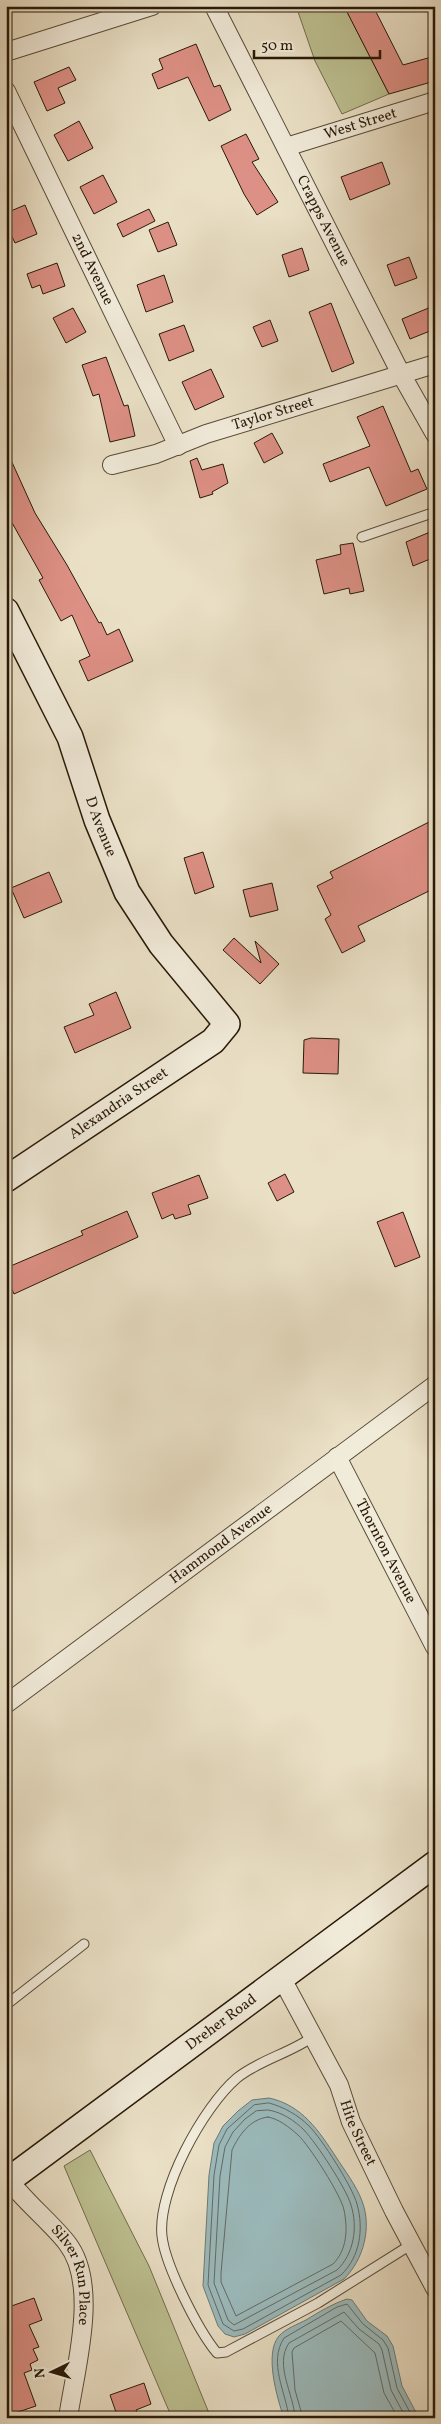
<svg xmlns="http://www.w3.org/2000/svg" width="441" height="2424" font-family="Vollkorn,serif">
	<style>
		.green { fill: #bdc091; stroke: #726c4c }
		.water { fill: #9bbbbe; stroke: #6d7a75 }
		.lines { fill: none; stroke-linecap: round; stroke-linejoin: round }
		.shore { stroke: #626a63; stroke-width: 1 }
		.building { fill: #dd9085; stroke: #281908 }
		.lane-casing { stroke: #584b38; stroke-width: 11 }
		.street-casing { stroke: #584b38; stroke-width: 20 }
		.secondary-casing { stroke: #281908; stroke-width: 28 }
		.lane { stroke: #f1ebda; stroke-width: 9 }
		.street { stroke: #f1ebda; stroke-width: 18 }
		.secondary { stroke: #f1ebda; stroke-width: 25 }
		.labels { text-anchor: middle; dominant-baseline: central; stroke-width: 4.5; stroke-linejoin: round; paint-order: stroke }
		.street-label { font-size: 15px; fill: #281908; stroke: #f1ebda }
	</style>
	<rect width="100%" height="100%" fill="#eae0c6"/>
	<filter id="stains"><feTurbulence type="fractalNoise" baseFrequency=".004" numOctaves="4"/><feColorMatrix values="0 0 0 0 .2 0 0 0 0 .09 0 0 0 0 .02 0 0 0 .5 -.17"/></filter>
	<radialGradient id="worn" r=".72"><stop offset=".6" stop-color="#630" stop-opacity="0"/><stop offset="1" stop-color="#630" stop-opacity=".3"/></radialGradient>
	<path class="green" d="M296,6H344L389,94L342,114L315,61Z
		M90,2150L149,2266L211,2418H172L64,2166Z"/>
	<path class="water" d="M269,2098C302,2105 319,2131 336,2157C345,2171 356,2185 362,2201C372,2227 364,2259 344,2279L245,2334L234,2337L225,2334L218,2326L203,2286L209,2175L214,2143L223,2126L238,2111L252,2100Z
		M347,2299L352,2300L367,2321L387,2336L393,2346L402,2386L419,2418H284C277,2398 264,2353 279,2336C285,2329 298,2324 306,2320C319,2312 332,2304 347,2299Z"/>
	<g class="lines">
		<path class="shore" d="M269,2103C284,2107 298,2115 309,2126C322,2139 352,2186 357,2204C364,2229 360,2257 341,2275L243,2329L234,2331L223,2324L208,2285L214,2175L219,2145L227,2129L254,2105Z
			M268,2110C282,2112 295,2121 304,2130C317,2144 346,2188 351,2205C358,2227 354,2254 337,2270L234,2325L228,2320L214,2283L220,2176L225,2147L233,2132L245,2119L256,2111Z
			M268,2117C279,2119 289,2127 298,2135C309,2145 341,2195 344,2210C348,2229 347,2250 333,2264L236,2316L221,2282V2273L232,2150C239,2135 250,2119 268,2117Z
			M289,2418C286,2392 268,2363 284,2338L337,2307L347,2304L363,2324L383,2340L388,2348L397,2388L413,2418
			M295,2418C294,2394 274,2365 289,2343L344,2312L359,2329L379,2344L382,2350L391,2390L406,2418
			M303,2418L295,2390L292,2352L294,2348L341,2321L375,2353L384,2393L398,2418"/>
	</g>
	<path class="building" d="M344,6H373L403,65L435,56V81L389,94Z
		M196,44L214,87L220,85L231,110L209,121L188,77L158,89L152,74L163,69L159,59Z
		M69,67L76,80L58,88L65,103L47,111L34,82Z
		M79,121L93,148L68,161L54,135Z
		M246,134L259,159L252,162L278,202L257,215L244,194L221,146Z
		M382,162L390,184L350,200L341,177Z
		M103,175L117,202L94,214L80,187Z
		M25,205L37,234L15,243L6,224V213Z
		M149,209L155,221L123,237L117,224Z
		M168,222L177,245L158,252L149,230Z
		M302,248L309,270L289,277L282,255Z
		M409,257L417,278L395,286L387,265Z
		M57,263L65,286L43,294L40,285L32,288L27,274Z
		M164,275L173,302L146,312L137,285Z
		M331,303L354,363L332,372L309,312Z
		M431,307L435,317V329L410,339L402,319Z
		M73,308L86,332L66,343L53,318Z
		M270,320L278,341L262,347L253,327Z
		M184,325L194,351L169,361L159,334Z
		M106,357L124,406L128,405L135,436L110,442L99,394L93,396L82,365Z
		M211,369L224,397L195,410L182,382Z
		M383,406L411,472L418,469L427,489L386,506L369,467L330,482L323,464L370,446L357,417Z
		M272,433L283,453L264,463L254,443Z
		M6,449L35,513L67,565L99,623L101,622L107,635L119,629L133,661L88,681L79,661L90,656L72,615L61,621L39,580L43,578L6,512Z
		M197,458L202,470L223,464L228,483L212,492L213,494L200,498L190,461Z
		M435,530V557L413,566L406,542Z
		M353,543L364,591L350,594L349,588L324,594L316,560L341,554L340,545Z
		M435,819V888L358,926L365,941L342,953L325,919L331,915L317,886L333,878L330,872Z
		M203,852L214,887L195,894L184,858Z
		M49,872L62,902L24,918L11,888Z
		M272,883L278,910L250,917L243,890Z
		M234,938L261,963L255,941L279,964L260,984L223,950Z
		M116,992L131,1028L75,1053L64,1027L94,1015L89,1004Z
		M311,1038L339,1039L338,1074L303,1073L304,1040Z
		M285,1174L294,1192L277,1201L268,1183Z
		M199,1175L208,1198L188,1205L191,1214L175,1219L173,1214L162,1219L152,1193Z
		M127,1211L138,1237L14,1294L6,1277V1268L83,1235L81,1231Z
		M403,1212L420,1257L395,1267L377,1222Z
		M34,2298L42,2320L29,2325L39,2347L33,2349L38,2360L30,2364L32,2370L24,2373L36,2406L6,2416V2308Z
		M144,2383L151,2404L136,2410L139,2418H118L110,2395Z"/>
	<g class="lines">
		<g class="lane-casing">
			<path id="lane" d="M362,537L435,512
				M6,2005L84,1944
				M314,2036C291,2053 259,2060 237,2078C203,2107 157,2191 162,2236C165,2265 198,2330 217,2353L226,2352L318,2303L412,2244"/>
		</g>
		<g class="street-casing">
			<g id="street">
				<path id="s1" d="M214,6L401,374L435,434"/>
				<path d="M6,52L152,6"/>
				<path id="s2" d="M6,91L178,446"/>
				<path id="s3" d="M286,147L435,101"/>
				<path id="s4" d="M112,465L156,454L206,434L435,364"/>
				<path id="s5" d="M337,1457L435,1647"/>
				<path id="s6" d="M6,1704L435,1385"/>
				<path id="s7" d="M281,1977L339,2085L351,2122L394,2211L435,2288"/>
				<path id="s8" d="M6,2175C17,2195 51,2222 67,2243C100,2285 75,2369 68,2418"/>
			</g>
		</g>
		<g class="secondary-casing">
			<g id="secondary">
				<path id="s9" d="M6,611L70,737L97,820L127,892L161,944L227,1024L213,1041L6,1179"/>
				<path id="s10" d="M6,2182L435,1864"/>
			</g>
		</g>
		<use href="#lane" class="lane"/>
		<use href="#street" class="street"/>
		<use href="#secondary" class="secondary"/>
	</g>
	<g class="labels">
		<g class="street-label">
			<text stroke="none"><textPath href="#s3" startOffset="78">West Street</textPath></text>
			<text stroke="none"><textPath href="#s1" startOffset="241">Crapps Avenue</textPath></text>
			<text stroke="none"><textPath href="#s2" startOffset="198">2nd Avenue</textPath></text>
			<text stroke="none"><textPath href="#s4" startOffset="169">Taylor Street</textPath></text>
			<text stroke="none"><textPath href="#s9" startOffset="236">D Avenue</textPath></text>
			<text transform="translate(119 1104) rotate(-34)">Alexandria Street</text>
			<text stroke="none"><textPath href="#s6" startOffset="268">Hammond Avenue</textPath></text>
			<text stroke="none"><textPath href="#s5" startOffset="106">Thornton Avenue</textPath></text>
			<text stroke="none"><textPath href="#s10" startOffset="268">Dreher Road</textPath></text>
			<text stroke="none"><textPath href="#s7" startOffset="174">Hite Street</textPath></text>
			<text stroke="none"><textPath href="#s8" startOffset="124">Silver Run Place</textPath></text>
		</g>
	</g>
	<rect width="441" height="2424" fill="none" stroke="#eae0c6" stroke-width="25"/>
	<rect x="8" y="8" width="426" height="2409" fill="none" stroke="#281908" stroke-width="2.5"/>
	<rect x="12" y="12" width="416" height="2399" fill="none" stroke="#281908"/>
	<g transform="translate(52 2372) rotate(265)" stroke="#f1ebda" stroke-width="4" paint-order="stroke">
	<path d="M0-4L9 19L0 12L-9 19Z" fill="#281908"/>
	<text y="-8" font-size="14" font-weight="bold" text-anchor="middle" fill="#281908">N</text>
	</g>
	<path d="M254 50v8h126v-8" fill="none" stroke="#281908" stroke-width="2.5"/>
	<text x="261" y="50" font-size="15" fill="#281908" stroke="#f1ebda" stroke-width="4" paint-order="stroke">50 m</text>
	<rect width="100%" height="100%" filter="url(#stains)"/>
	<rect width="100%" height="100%" fill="url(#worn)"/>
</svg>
